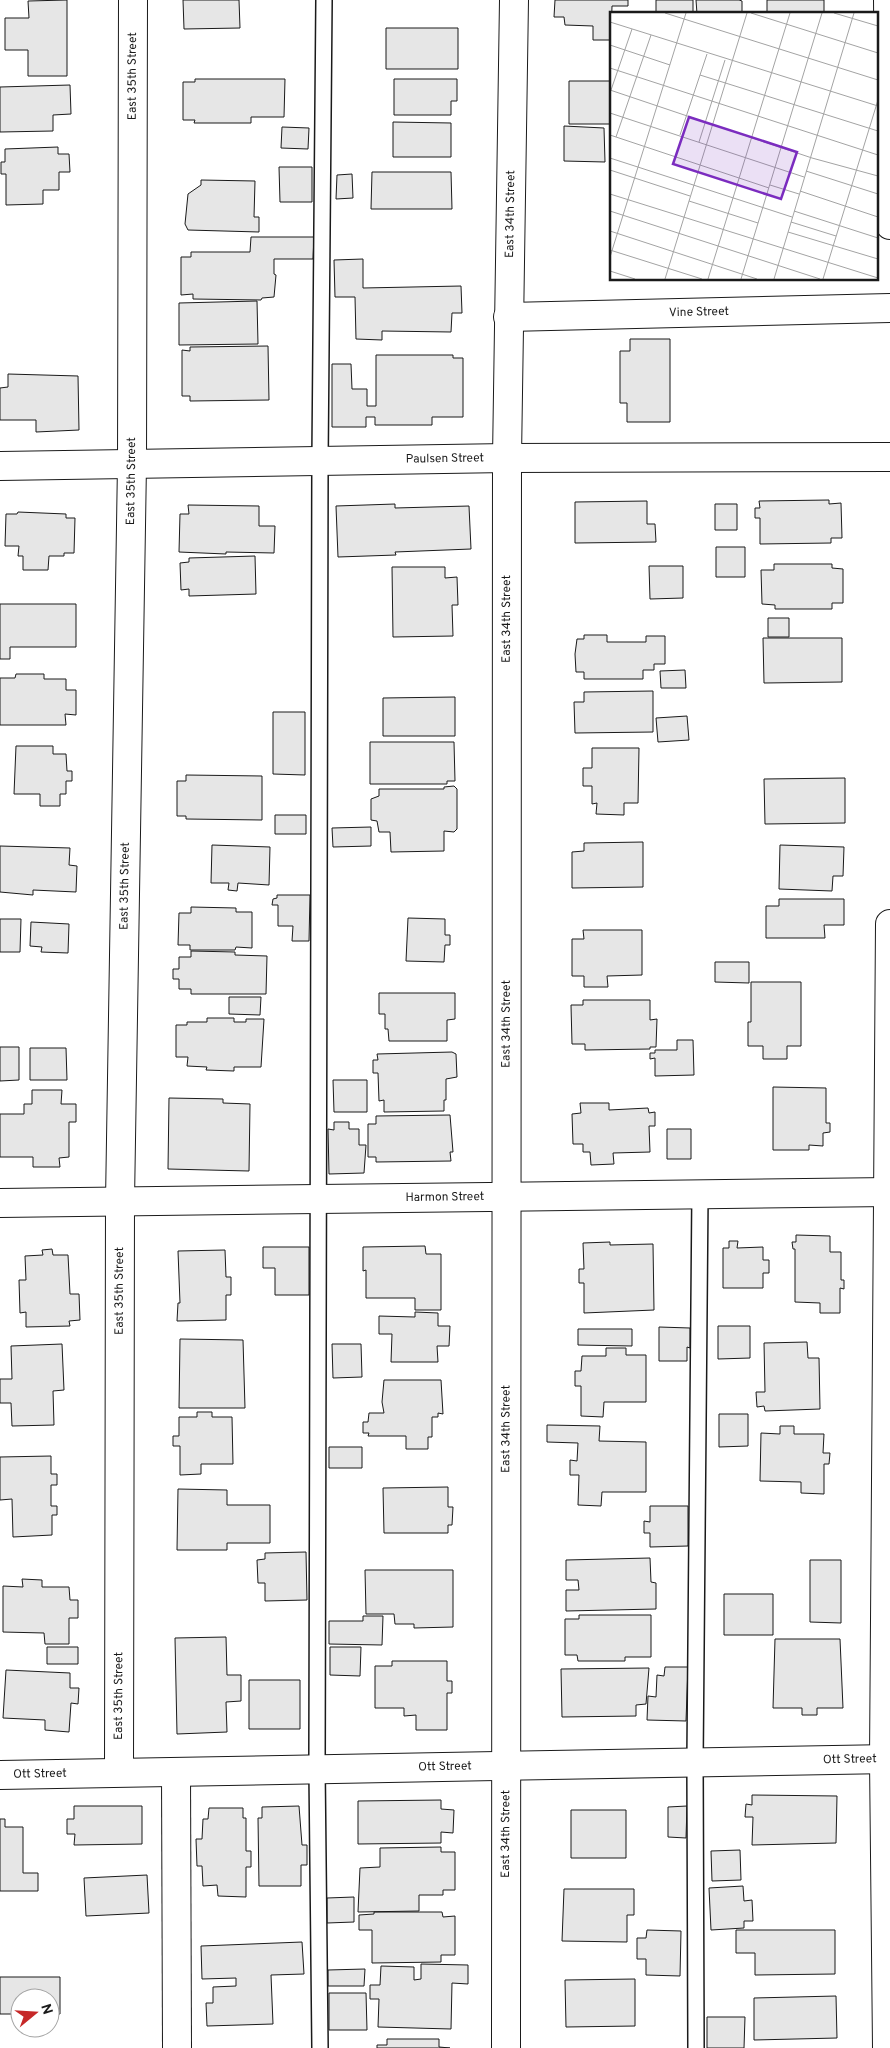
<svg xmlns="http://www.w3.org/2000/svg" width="890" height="2048" font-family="Overpass,sans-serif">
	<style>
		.building { fill: #e6e6e6; stroke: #1a1a1a }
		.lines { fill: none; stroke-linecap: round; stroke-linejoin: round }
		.service-casing { stroke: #1a1a1a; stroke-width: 18 }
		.minor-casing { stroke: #1a1a1a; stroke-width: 30 }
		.tertiary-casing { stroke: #1a1a1a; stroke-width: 30 }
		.secondary-casing { stroke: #1a1a1a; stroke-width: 30 }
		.service { stroke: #fff; stroke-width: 15 }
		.minor { stroke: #fff; stroke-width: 28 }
		.tertiary { stroke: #fff; stroke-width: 28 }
		.secondary { stroke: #fff; stroke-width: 28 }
		.labels { text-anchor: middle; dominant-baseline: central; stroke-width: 4; stroke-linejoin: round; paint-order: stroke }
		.street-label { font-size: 12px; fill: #1a1a1a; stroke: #fff }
		.inset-road { fill: none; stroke: #a3a3a3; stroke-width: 1 }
		.view { fill: #7b2cbf; fill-opacity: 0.15; stroke: #7b2cbf; stroke-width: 2.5 }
		.inset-edge { fill: none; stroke: #1a1a1a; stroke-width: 2.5 }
	</style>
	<rect width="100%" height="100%" fill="#fff"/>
	<path class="building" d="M67,0V76H28V50H5V18H29L28,1Z
		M183,0H239L240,28L184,29Z
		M555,0H628V6H612L611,40H593V26L565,25L564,17H554Z
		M656,0H693V14H656Z
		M696,0H739L742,1V14H697Z
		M767,0H824V14H767Z
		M386,28H458V69H386Z
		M195,79H285L284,117H251V123H194L195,120H183V82H195Z
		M394,79H457V101H451V115H394Z
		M569,81H611V124H569Z
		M70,85L71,114L53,115V131L0,132V87Z
		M393,122L451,123V157H393Z
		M564,126L604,128L605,162L564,161Z
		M282,127L309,128L308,149L281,148Z
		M58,147V154H69L70,172H59V190H43V204L6,205V174H1V162H5V149Z
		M279,167H312V202H280Z
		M372,172H451L452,209H371Z
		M352,174L353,198L336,199L337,175Z
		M201,180L255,181L254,217H259V232L188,230L185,224L188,194L201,185Z
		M251,237H314L313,259H274V274L276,275L274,297L262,298L261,300L193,299V294L181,295V257H191V252H250Z
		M363,259V288L461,286L462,313H452L451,332L382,331V340L356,339L355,297H335L334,260Z
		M257,301L258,344L179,345V303Z
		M630,339H670V422H627V403H620V351H630Z
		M268,346L269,400L190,401V396H182V350L190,351V347Z
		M376,355H453V358H463V417H432V425H375V417H366V427H332V364H351L352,389H367V406H376Z
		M8,374L78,376L79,430L36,432V420H0V388L8,387Z
		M829,500V504L841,503L842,538H831V543L760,544V518H755V508H760L759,501Z
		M647,501V524H655L656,542L575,543V502Z
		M395,504V508L469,506L471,549L395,552L396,555L338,557L336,506Z
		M715,504H737V530H715Z
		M188,505L259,506V526H275L274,553L226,552V554L179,552L180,514H189Z
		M18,512L66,514V518H75L74,553H64V556H49L48,570H23V556H18L19,546H5L6,514H17Z
		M716,547H745V577H716Z
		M255,556L256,594L189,596V589L181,590L180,563L189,562V558Z
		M774,564H832V568L843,569V603H832V609H775V605L762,604L761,570H774Z
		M649,566H683V598L650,599Z
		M392,567H445V578L457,577L458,605H452L453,636L393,637Z
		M0,604H76V647H10V659H0Z
		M768,618H789V637H768Z
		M584,635H607V642H646V636H665V664H654V670H643V679H584V672H576L575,654L577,639H584Z
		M763,638H842V682L764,683Z
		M685,670L686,688H661L660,671Z
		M16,674H44V679H66V690H76V715L65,714L66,725H0V678H15Z
		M653,691V732L575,733L574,702H584V692Z
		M455,697V736H383V698Z
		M273,712H305V775L273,774Z
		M687,716L689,740L658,742L656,718Z
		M370,742H454L455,781H447V784H370Z
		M16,746H53V754H66L67,771H72V781H66V794H60V806H40V794H14Z
		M592,748H639L638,803H624V815L596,814L597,803L592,804V786H583V768H592Z
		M186,775L262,776V820L186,819V816H177V781H186Z
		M845,778V823L765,824L764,779Z
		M454,786L457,789V829L454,832L444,831V851L391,852L390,832H379L377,821L371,820V799L379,796V789H444V787Z
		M275,815H306V834H275Z
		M371,827V846L333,847L332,828Z
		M643,842V887L572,888V852L584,851V843Z
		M212,845L270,847L269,885L238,883L237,891L228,890L229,883H211Z
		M780,845L844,847L843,876H833L832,891L779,889Z
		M0,846L70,848L69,865L77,866L76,892L33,890V895L0,892Z
		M277,895H310L309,941H292L293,926H278V905H272L273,899L277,898Z
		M779,899H844V925H824L825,938H766V906H779Z
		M191,907L236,908V912H252V948L236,947L235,950H190V945H178L179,913H191Z
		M408,918L445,919V935H450V945H445L444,962L406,961Z
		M0,919H21L20,952H0Z
		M31,922L69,924L68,953L41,952L42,947L30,946Z
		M583,930H642V975L607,976L608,987H584V976H572V939H584Z
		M191,951L235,952V955L267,956L266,994H191V989H179V979H173V969H179V957H191Z
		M715,962H749V983L715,982Z
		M751,982H801V1046H787V1059H763V1046H748V1022H751Z
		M379,993H455V1019L447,1020V1041H389L388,1029H385V1014H379Z
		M229,997H261L260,1015L229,1014Z
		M583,1000H650V1020L657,1019L656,1047H650V1049L585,1050V1044H572L571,1005H583Z
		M207,1018H234V1022H246V1019H264L261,1067H234V1071L206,1070L207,1067L187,1066L188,1057H176V1025H187V1022H207Z
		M677,1040H693L694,1075L655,1076V1058L650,1059V1053H655V1050H677Z
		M0,1047H19V1080L0,1081Z
		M30,1048H66L67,1080H30Z
		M452,1052L456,1054L457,1077L446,1079V1100H444V1111L384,1112V1100L379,1101L378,1073H373V1060H378L377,1054Z
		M333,1080H367V1112H334Z
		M773,1087L826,1088V1123H830V1132L823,1133V1146L809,1145V1150H773Z
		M32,1090H62L61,1104H76V1122H69V1157L59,1158L60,1167H33V1157H0V1114H24V1104H32Z
		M169,1098L223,1099V1103L250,1104L249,1171L168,1169Z
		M580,1103H609V1110L648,1108L649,1113L655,1112V1126H649L650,1152L613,1153L614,1164L591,1165L590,1152H583V1144H573L572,1114L581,1113Z
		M450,1115L453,1152H450L451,1161L376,1162V1157H368V1124H376V1116Z
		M334,1122H349V1129H359V1145H366L364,1173L329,1174L328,1129L334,1130Z
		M667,1129H691V1159H667Z
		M796,1235L830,1236V1252H841V1280H844V1289L840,1288V1313H820V1303L795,1302V1249H793L792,1242H796Z
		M729,1241H738L737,1248L763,1247V1260H769V1273H763V1288H723V1248H729Z
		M610,1242V1245L653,1244L654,1310L584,1313V1283H579V1269H584L583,1243Z
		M425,1246L426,1254H441V1310H415V1298H366V1270L363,1271V1247Z
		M263,1247H309V1295H275V1268H263Z
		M52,1249L53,1255H68L70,1294H79L80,1320L69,1321L70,1326L26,1327V1312L20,1313L19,1280H26L25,1256L43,1255L42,1250Z
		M225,1250L226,1277H231V1295H226V1320L177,1321L178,1303H180L178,1251Z
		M415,1312L438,1313V1326H450L449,1346H437L438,1362H391L392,1334H379V1316L415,1317Z
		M718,1326H750V1358L718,1359Z
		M659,1327L690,1328V1348L687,1347V1361H659Z
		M578,1329H632V1346L578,1345Z
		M180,1339L243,1340L245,1408H179Z
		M807,1342L808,1358H819L820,1409L765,1411L764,1406L757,1407L756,1392H765L764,1343Z
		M62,1344L64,1390L53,1391L54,1425L12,1426L11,1403H0V1379H12L11,1346Z
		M332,1344H361L362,1377L333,1378Z
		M606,1348H626V1355H646V1402H604L603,1417L581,1416V1386H575V1371H581L582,1356H606Z
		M384,1380H441L443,1414L438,1413V1417H432V1437H428V1449H406V1436H368L369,1433H363V1422H368L369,1413H384L382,1402Z
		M197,1412H212V1417H232L233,1464H201V1474L180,1475V1446H173V1436H179V1417H197Z
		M719,1414H748V1446L719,1447Z
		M547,1425L600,1426L599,1441L646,1442V1492H602L601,1506L578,1505L579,1475H570V1460L577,1461L578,1443L547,1442Z
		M780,1426H794V1434H824L823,1453H830L829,1464H824V1494L801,1493V1482L760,1481L761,1433L780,1434Z
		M329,1447H362V1468H329Z
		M51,1456V1474H57V1485H51V1506H57V1515H52V1535L13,1537L12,1499L0,1500V1457Z
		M448,1487V1507H453L452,1525H448V1533H384L383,1488Z
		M178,1489L227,1490V1505H270V1543H227V1550H177Z
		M650,1506H688V1546L650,1547V1533H644V1521L650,1522Z
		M306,1552L307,1600L265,1601V1583H258L257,1560L265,1559V1553Z
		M650,1558L651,1582L656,1583V1609L566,1611V1590H579L578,1580H566V1560Z
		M810,1560H841V1623L810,1622Z
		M365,1570H453V1627L414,1628V1624H395L394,1614H366Z
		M22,1579L42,1580V1587H69L70,1600H78V1618H69V1644H45L44,1633L3,1632V1586L23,1587Z
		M724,1594H773V1635H724Z
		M579,1615H651V1657H625V1661H578L577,1655H565V1619H579Z
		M363,1616H383L382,1645L329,1644V1621H363Z
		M226,1637L227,1675H241V1701L226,1702L227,1732L177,1734L175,1638Z
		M775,1639H840L843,1708H817V1715H802V1708H773Z
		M47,1647H78V1664H47Z
		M330,1647H361L360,1676L330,1675Z
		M392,1661H447V1681H452V1693H447V1730H416V1715L404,1716V1708H375V1666H392Z
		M665,1667H688L686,1721L647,1720L648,1696L656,1697L657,1675L664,1676Z
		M649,1668L646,1704L636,1705V1716L562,1717L561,1669Z
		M6,1670L70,1673V1688H79L78,1704L71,1703L69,1732L45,1730V1720L3,1718Z
		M249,1680H300V1729H249Z
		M752,1795L837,1796L836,1843L752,1845L753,1817H745L746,1804L752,1805Z
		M441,1800V1809L454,1810L453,1833L441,1832V1843L358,1844V1801Z
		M74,1806H142V1844L74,1845L75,1834H67V1819H74Z
		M299,1806L302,1845H307V1865H301V1886H259L258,1818H262V1807Z
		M687,1806L686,1838L668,1837V1807Z
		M209,1808H243V1818H246V1851H251V1867H246V1897L218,1896L217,1885L203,1886L202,1866H197L196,1839H202L203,1819H208Z
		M571,1810H626V1858H571Z
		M0,1819H5V1827H23V1873H38V1891H0Z
		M441,1847V1852H455V1890H443V1895H419V1911L358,1912L360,1868L380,1867V1848Z
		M740,1850L741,1880L712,1881L711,1851Z
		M147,1875L149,1913L86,1916L84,1878Z
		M743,1886L744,1901L752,1900L753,1921H744V1928L711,1930L709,1888Z
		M564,1889H634V1915H627V1942L562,1941Z
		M354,1897V1922L327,1923V1898Z
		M374,1912H442L443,1917L455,1916V1955H441V1962L372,1963V1930H359V1915L374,1914Z
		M647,1930L681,1931L680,1976L646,1975V1959H637V1938H646Z
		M736,1930H835V1974L755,1975V1953H736Z
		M302,1942L304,1974L271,1975L273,2024L207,2026L206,2003H213V1987L236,1986V1978L202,1979L201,1946Z
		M421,1964L468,1965V1984L452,1983L451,2029L378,2027L379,1999H370V1985H380L381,1966L414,1967V1980L421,1979Z
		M365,1969L364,1986H328V1970Z
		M0,1977H60V2014H50V1998H20V2014H0Z
		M635,1979V2026L566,2027L565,1980Z
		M329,1993H366L367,2030H329Z
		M836,1996L837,2038L754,2040V1998Z
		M707,2017H745L744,2048H707Z
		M387,2039H439V2047L450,2048H377V2045H387Z"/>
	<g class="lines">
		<g class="service-casing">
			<path id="service" d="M320,2048L317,1768L320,460L324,0
				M696,2048L695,1761L700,1193"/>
		</g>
		<g class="minor-casing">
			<g id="minor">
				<path d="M888,0L890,225"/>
				<path id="s1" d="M508,317L890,308"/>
				<path id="s2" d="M119,1771L120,1201L132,464L133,0"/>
				<path d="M176,1773L177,2048"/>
				<path id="s3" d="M0,1775L890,1759"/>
				<path id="s4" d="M506,2048L507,458L514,0"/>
				<path d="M887,2048L884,1759L890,924"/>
			</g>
		</g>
		<g class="tertiary-casing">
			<g id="tertiary">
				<path id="s5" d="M0,466L507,458L890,457"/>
			</g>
		</g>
		<g class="secondary-casing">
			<g id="secondary">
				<path id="s6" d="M0,1203L890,1192"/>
			</g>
		</g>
		<use href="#service" class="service"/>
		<use href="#minor" class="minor"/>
		<use href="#tertiary" class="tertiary"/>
		<use href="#secondary" class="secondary"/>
	</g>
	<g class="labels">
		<g class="street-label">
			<text stroke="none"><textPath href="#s2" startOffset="1695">East 35th Street</textPath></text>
			<text stroke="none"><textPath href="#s4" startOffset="1834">East 34th Street</textPath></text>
			<text stroke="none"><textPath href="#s1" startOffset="191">Vine Street</textPath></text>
			<text stroke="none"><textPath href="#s5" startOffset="445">Paulsen Street</textPath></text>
			<text stroke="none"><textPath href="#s2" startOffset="1290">East 35th Street</textPath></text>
			<text stroke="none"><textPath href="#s4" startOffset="1429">East 34th Street</textPath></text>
			<text stroke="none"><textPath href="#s2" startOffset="885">East 35th Street</textPath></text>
			<text stroke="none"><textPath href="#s4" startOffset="1024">East 34th Street</textPath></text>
			<text stroke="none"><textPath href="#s6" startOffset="445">Harmon Street</textPath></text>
			<text stroke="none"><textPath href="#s2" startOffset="480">East 35th Street</textPath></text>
			<text stroke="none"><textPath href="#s4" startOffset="619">East 34th Street</textPath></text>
			<text stroke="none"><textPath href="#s2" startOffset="75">East 35th Street</textPath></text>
			<text stroke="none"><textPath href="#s3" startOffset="850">Ott Street</textPath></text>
			<text stroke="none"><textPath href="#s3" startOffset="445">Ott Street</textPath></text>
			<text stroke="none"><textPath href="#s3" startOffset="40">Ott Street</textPath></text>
			<text stroke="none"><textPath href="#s4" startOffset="214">East 34th Street</textPath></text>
		</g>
	</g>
	<g transform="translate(610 12)">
		<rect width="268" height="268" fill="#fff"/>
		<path class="inset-road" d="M55,1L268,68M141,1L268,41M224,1L268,14M0,10L268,94M0,33L60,53M0,56L268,143M90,63L268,119M0,78L202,146L268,164M0,81L22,17M0,101L194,165M0,123L159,176M70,123L97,42M6,125L41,23M89,130L115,48M0,146L182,205M0,158L80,184M196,159L268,182M160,173L189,182M190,179L268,205M0,182L268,266M79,189L148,211M0,199L210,267M184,199L268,226M181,210L226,224M0,219L147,267M178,220L268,247M0,238L92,267M0,245L76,1M0,259L25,267M55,267L137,1M98,267L180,1M131,267L212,1M164,267L244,1M213,267L268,88"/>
		<path class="view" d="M79,105L187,140L171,187L63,152Z"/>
		<rect width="268" height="268" class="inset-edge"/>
	</g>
	<g transform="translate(35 2013) rotate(72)"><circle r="24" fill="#ffffff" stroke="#a3a3a3"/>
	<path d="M0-4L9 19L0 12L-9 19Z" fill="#c62828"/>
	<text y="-8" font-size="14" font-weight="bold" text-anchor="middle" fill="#1a1a1a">N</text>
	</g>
</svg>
